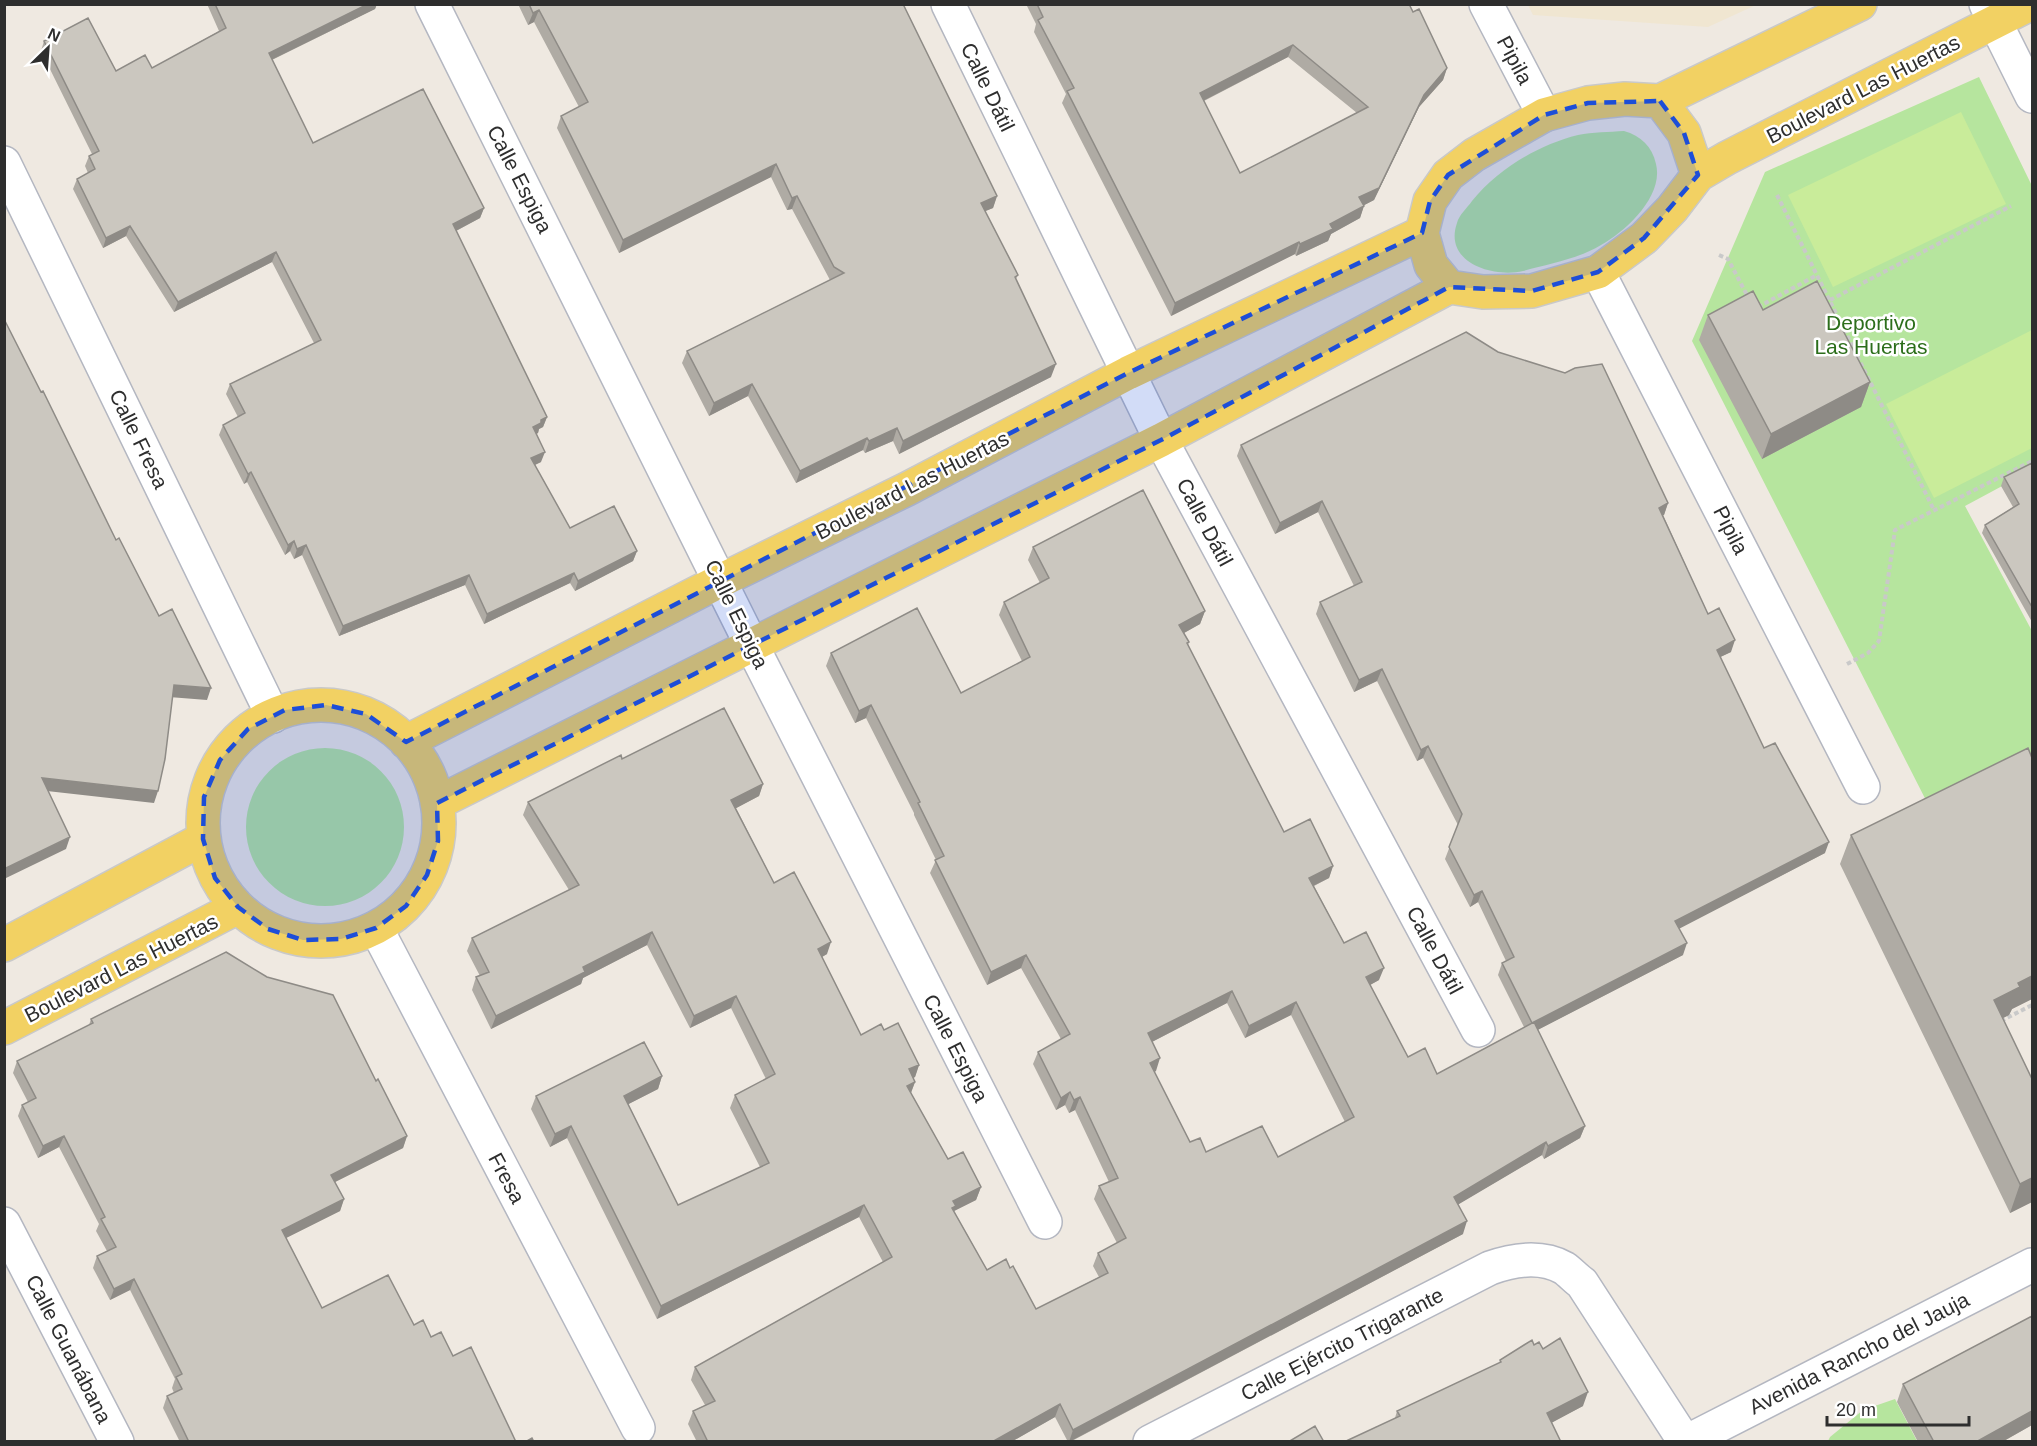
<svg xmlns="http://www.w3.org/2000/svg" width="2037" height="1446" font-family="Arial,sans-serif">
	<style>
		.education { fill: #f0e6d1 }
		.green { fill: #b6e59e }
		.pitch { fill: #c9ec9a }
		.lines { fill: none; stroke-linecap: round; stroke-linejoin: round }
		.minor-casing { stroke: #b4b7c1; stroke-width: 36 }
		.major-casing { stroke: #c9c9c9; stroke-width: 36 }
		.path { stroke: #c9c9c9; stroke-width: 4; stroke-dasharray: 4.5 3; stroke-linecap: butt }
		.minor { stroke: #fff; stroke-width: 33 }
		.major { stroke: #f2d163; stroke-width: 33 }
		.wall { fill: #afaba4; fill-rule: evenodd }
		.shaded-wall { fill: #8e8b86 }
		.building { fill: #cbc7bf; stroke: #8e8b86; stroke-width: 1.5; fill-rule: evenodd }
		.marked { fill: #1d4ed8; fill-opacity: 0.2; stroke: #1d4ed8; stroke-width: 4.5; stroke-dasharray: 12 8; stroke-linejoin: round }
		.labels { text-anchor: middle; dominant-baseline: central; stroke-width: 5; stroke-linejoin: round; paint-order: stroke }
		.street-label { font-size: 21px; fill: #2e2e2e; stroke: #fff }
		.park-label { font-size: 21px; fill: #2c6e1b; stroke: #fff }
	</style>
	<rect width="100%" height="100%" fill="#efe9e1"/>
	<path class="education" d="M1528,5H1527H1756L1708,27L1533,15Z"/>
	<path class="green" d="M1979,77L2032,186V470L1965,506L2032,631V769L1934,816L1692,341L1765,172Z
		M1624,131C1641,136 1652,146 1656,164C1664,196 1626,231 1601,245C1578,259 1548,264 1523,271C1494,278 1443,263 1457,223C1459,215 1467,208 1472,201C1498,169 1538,145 1578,135C1593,132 1609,132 1624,131Z
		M246 827a79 79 0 1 1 158 0a79 79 0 1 1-158 0Z
		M1895,1399L1917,1441H1828L1830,1437L1863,1410Z"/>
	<path class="pitch" d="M1961,112L2006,204L1833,287L1788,195Z
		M2032,330V448L1934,498L1886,404Z"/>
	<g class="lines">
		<g class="minor-casing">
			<path id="minor" d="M432,4L752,646L1045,1222
				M948,4L1161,440L1478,1030
				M1486,4L1544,115
				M1986,4L2032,96
				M4,163L273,716
				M1598,272L1863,787
				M376,928L638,1428
				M4,1224L117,1442
				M1150,1442L1490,1268C1512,1260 1541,1255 1564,1268C1570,1272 1576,1279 1582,1283L1685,1442
				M1686,1442L2032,1265"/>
		</g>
		<g class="major-casing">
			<path id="major" d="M1660,101L1684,133L1698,175
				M1422,233L1431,265L1449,287
				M203 823a118 118 0 1 1 236 0a118 118 0 1 1-236 0Z
				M406,742L720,581L907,489L1128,373L1422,233L1430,201L1448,175L1474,155L1544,115L1588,103L1625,99L1660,101L1860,4
				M437,803L1161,440L1449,287L1483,292L1532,291L1598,272L1644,238L1672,209L1698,175L1727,158L2030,4
				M4,945L203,839
				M4,1028L238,907"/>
		</g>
		<path class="path" d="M1777,195L1934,510
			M1719,255L1728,259L1748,297
			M1830,300L2011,206
			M1758,307L1817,275
			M1847,664L1868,653L1879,641L1895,530L2032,461
			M2001,1021L2032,1005"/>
		<use href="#minor" class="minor"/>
		<use href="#major" class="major"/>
	</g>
	<path class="wall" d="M207,4H377L375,9L272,60L313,143L484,208L480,218L456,231L547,417L543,427L539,429L538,433L536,434L541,462L535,465L570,528L637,551L633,561L575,591L570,583L484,624L465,585L339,636L302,555L294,559L290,551L285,555L247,482L244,484L219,435L223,425L238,417L226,394L230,384L314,343L272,262L174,312L126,236L103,248L73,189L77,179L88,173L85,166L89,156L92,154L41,51L44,41L116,71L152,68L219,31Z
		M518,4H903L997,196L993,208L985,211L1018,275L1016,279L1051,377L899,454L893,441L865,453L863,450L796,483L748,396L709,416L682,363L687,351L830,280L792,209L787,210L771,177L619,253L557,128L561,116L579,107L534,22L528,25Z
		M1026,4H1409L1447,68L1443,80L1419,107L1374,200L1364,205L1360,218L1331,234L1328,241L1296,256L1295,254L1171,316L1062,103L1066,94L1034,32L1036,24ZM1288,57L1357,113L1240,173L1204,101Z
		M1763,310L1870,382L1861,407L1762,459L1699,340L1708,315Z
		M1241,445L1668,503L1664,515H1663L1708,614L1731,652L1720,657L1764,748L1825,853L1679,928L1683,955L1537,1030L1585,1126L1580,1138L1544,1159L1542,1155L1458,1204L1463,1234L1070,1442H1068L1055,1417L1011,1442H697L688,1424L693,1411L705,1405L691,1380L695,1367L883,1262L859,1217L657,1319L567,1138L550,1147L531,1109L536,1096L662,1076L658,1089L628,1104L678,1205L760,1167L730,1108L735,1095L766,1079L731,1008L690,1028L647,945L583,978L581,984L491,1029L472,990L476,977L480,976L467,951L472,938L569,890L523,815L528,802L622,759L763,784L759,796L736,808L774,883L827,954L822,957L861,1035L884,1030L919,1065L915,1077L913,1078L915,1082L911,1093L948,1159L981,1187L976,1200L954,1211L987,1270L1010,1268L1036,1309L1099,1277L1093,1266L1098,1253L1117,1243L1094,1199L1099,1186L1109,1182L1075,1110L1069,1113L1065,1105L1056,1110L1033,1064L1038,1052L1061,1039L1021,968L987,985L930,873L936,860L914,815V813L866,718L855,723L826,666L831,653L961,693L1022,661L999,615L1004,602L1040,583L1028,560L1033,547L1205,611L1200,624L1184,633L1189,642L1188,645L1284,832L1333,866L1329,878L1314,886L1344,943L1379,980L1370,985L1408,1057L1437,1074L1524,1027L1498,975L1502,963L1506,961L1478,902L1470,907L1445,859L1458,825L1423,758L1417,761L1377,681L1354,692L1316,614L1320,602L1354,586L1318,512L1275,534L1237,456ZM1227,1003L1245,1038L1291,1015L1345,1122L1278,1157L1206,1152L1190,1142L1154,1072L1156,1071L1152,1042Z
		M2032,463V622L1982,533L1985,525L2013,507L2001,486L2004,477Z
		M2032,758V999L2012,1009L2009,1015L2003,1018L2032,1202L2010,1213L1840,864L1851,835Z
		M91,1019L376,1081L407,1136L403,1148L335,1182L344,1199L340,1211L286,1238L322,1308L414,1325L431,1337L453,1356L516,1442H180L163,1408L167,1396L174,1393L172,1388L175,1379L130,1290L110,1300L93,1268L97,1256L107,1251L96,1231L99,1224L59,1147L38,1158L18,1116L22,1105L28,1102L13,1073L17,1061L89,1025Z
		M2032,1316V1425L2002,1442H1918L1897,1402L1903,1384Z
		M1534,1345L1543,1349L1583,1406L1552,1422L1395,1418L1397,1411L1499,1363L1500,1360Z"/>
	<path class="shaded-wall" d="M368,4H377L375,9L265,63L269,53Z
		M539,10L534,22L528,25L533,13Z
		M1293,45L1288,57L1195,105L1200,93Z
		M1447,68L1443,80L1419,107L1374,200L1355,210L1359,197L1424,95Z
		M776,164L771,177L619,253L623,240Z
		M797,196L792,209L787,210L792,198Z
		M997,196L993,208L976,215L981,203Z
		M1364,206L1360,218L1331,234L1328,241L1296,256L1300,244L1330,224Z
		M484,208L480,218L450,234L453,224Z
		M130,226L126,236L103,248L106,238Z
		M1299,242L1295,254L1171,316L1175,303Z
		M276,252L272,262L174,312L178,302Z
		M1056,364L1051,377L899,454L903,441Z
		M1870,382L1861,407L1762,459L1771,434Z
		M752,384L748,396L709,416L714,403Z
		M547,417L543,427L539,429L538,433L530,437L533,427L541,420Z
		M897,428L893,441L865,453L869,441Z
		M867,438L863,450L796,483L800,471Z
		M545,452L541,462L528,468L531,458Z
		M251,472L247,482L244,484L248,474Z
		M1322,501L1318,512L1275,534L1280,523Z
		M1668,503L1664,515L1655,519L1659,508Z
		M294,541L290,551L285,555L288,545Z
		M306,545L302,555L294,559L297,549Z
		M637,551L633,561L575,591L578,581Z
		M574,573L570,583L484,624L487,614Z
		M469,575L465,585L339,636L343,626Z
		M1205,611L1200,624L1175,638L1179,625Z
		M1735,640L1731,652L1712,661L1717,650Z
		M1382,669L1377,681L1354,692L1359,680Z
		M174,685L211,688L207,700L169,697Z
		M871,705L866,718L855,723L859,711Z
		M1428,746L1423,758L1417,761L1421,750Z
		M42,778L158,791L154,803L38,790Z
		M763,784L759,796L727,813L731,800Z
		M70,837L66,849L4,879V869Z
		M1829,842L1825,853L1671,933L1675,921Z
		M1333,866L1329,878L1305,890L1309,878Z
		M1482,891L1478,902L1470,907L1474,895Z
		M652,932L647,945L583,978L581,984L491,1029L496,1016L583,967Z
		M831,942L827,954L813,962L818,949Z
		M1687,943L1683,955L1528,1035L1532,1023Z
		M1026,955L1021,968L987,985L991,972Z
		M1384,968L1379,980L1361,990L1366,977Z
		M2032,976V999L2012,1009L2009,1015L1983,1028L1994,1000L2018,983Z
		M1232,991L1227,1003L1144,1046L1148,1033Z
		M736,996L731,1008L690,1028L694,1016Z
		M1296,1002L1291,1015L1245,1038L1249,1026Z
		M1160,1058L1156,1071L1145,1076L1150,1063Z
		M919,1065L915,1077L904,1082L909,1069Z
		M662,1076L658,1089L619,1109L624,1096Z
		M915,1082L910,1095L907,1086Z
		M1070,1092L1065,1105L1056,1110L1061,1098Z
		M1080,1097L1075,1110L1069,1113L1074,1100Z
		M571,1126L567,1138L550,1147L555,1134Z
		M1585,1126L1580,1138L1544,1159L1548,1146Z
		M64,1136L59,1147L38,1158L43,1146Z
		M407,1136L403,1148L327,1186L331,1175Z
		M1546,1142L1542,1155L1449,1210L1454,1197Z
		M2032,1178V1202L2010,1213L2020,1184Z
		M981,1187L976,1200L954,1211L951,1219L953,1201Z
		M344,1199L340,1211L278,1242L282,1230Z
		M864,1205L859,1217L657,1319L661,1306Z
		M1467,1221L1463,1234L1069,1442L1073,1430Z
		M134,1279L130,1290L110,1300L114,1289Z
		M1588,1392L1583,1406L1542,1428L1547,1413Z
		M1060,1404L1055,1417L1011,1442H992Z
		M2032,1411V1425L2002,1442H1976Z"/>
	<path class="building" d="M215,4H368L269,53L313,143L423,89L484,208L453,224L547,417L541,420V423L533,427L545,452L531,458L570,528L614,506L637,551L578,581L574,573L487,614L469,575L343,626L306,545L297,549L294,541L288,545L251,472L248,474L223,425L245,413L230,384L321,340L276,252L178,302L130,226L106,238L77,179L95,169L89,156L99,151L44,41L88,18L116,71L145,55L152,68L226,28Z
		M529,4H903L997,196L981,203L1018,275L1015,277L1056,364L903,441L897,428L869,441L867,438L800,471L752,384L714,403L687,351L844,273L834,267L797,196L792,198L776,164L623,240L561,116L588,102L539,10L533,13Z
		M1037,4H1409L1413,12L1419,9L1447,68L1424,95L1379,188L1359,197L1364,206L1330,224L1333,229L1300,244L1299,242L1175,303L1067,91L1074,88L1038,20L1043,17ZM1293,45L1368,107L1240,173L1200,93Z
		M1817,281L1870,382L1771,434L1708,315L1753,291L1763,310Z
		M4,319L41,392L43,391L116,540L119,538L159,616L172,609L211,688L174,685L165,759L158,791L42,778L70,837L4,869Z
		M1466,332L1498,352L1565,373L1575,368L1602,364L1668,503L1659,508L1708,614L1719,608L1735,640L1717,650L1764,748L1775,743L1829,842L1675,921L1687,943L1532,1023L1502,963L1514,957L1482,891L1474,895L1449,847L1462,814L1428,746L1421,750L1382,669L1359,680L1320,602L1362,582L1322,501L1280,523L1241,445Z
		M2032,463V607L1985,525L2019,504L2004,477Z
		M1143,490L1205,611L1179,625L1189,642L1187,643L1284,832L1310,819L1333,866L1309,878L1344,943L1366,932L1384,968L1366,977L1408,1057L1425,1048L1437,1074L1534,1022L1585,1126L1548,1146L1546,1142L1454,1197L1467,1221L1073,1430L1060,1404L992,1442H708L693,1411L715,1401L695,1367L892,1257L864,1205L661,1306L571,1126L555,1134L536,1096L644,1042L662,1076L624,1096L678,1205L769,1163L735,1095L775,1074L736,996L694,1016L652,932L583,967L585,972L496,1016L476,977L489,972L472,938L579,885L528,802L621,755L622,759L724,708L763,784L731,800L774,883L794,872L831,942L818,949L861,1035L881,1024L884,1030L898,1023L919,1065L909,1069L915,1082L907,1086L948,1159L963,1152L981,1187L953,1201L956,1206L952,1208L987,1270L1006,1259L1010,1268L1013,1266L1036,1309L1108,1273L1098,1253L1126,1238L1099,1186L1118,1178L1080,1097L1074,1100L1070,1092L1061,1098L1038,1052L1070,1034L1026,955L991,972L935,860L944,856L918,803L920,802L871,705L859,711L831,653L917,608L961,693L1030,657L1004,602L1049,578L1033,547ZM1232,991L1249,1026L1296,1002L1354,1117L1278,1157L1262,1126L1206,1152L1200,1138L1190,1142L1150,1063L1160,1058L1148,1033Z
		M2028,748L2032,758V976L2018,983L2020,987L1994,1000L2032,1079V1178L2020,1184L1851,835Z
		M226,952L267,977L333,995L376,1081L378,1079L407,1136L331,1175L344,1199L282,1230L322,1308L388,1275L414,1325L423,1320L431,1337L441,1332L453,1356L471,1347L516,1442H189L167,1396L182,1389L176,1377L182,1374L134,1279L114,1289L97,1256L116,1247L101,1219L105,1217L64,1136L43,1146L22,1105L36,1098L17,1061L93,1023L91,1019Z
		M2032,1316V1411L1976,1442H1934L1903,1384Z
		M1560,1338L1588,1392L1547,1413L1561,1442H1344L1400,1416L1397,1411L1501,1362L1500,1360L1532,1340L1534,1345L1539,1342L1543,1349Z
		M1315,1426L1324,1442H1288Z
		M532,1438L534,1442H525Z"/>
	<path class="marked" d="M1660,101L1684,133L1698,175L1644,238L1598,272L1532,291L1449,287L1161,440L437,803L438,841L427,875L406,906L376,928L341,939L303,940L268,929L238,907L215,878L203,839L204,797L220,760L248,729L285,710L326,705L366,714L406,742L1128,373L1422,233L1430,201L1448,175L1544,115L1588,103Z"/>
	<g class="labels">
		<g class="street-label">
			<text transform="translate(1515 60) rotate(62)">Pipila</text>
			<text transform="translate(988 87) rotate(64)">Calle Dátil</text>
			<text transform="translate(1863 89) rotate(-27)">Boulevard Las Huertas</text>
			<text transform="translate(520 179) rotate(63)">Calle Espiga</text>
			<text transform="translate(139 439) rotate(64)">Calle Fresa</text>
			<text transform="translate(912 485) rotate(-27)">Boulevard Las Huertas</text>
			<text transform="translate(1205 522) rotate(62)">Calle Dátil</text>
			<text transform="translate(1731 530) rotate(63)">Pipila</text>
			<text transform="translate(737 614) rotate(64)">Calle Espiga</text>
			<text transform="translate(1435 950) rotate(62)">Calle Dátil</text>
			<text transform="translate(121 968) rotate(-27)">Boulevard Las Huertas</text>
			<text transform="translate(956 1048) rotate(63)">Calle Espiga</text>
			<text transform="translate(507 1178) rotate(62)">Fresa</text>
			<text transform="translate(1342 1344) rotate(-27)">Calle Ejército Trigarante</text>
			<text transform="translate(69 1349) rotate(63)">Calle Guanábana</text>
			<text transform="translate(1859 1353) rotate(-27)">Avenida Rancho del Jauja</text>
		</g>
		<g class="park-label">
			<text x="1871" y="322">Deportivo<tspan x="1871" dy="24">Las Huertas</tspan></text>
		</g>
	</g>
	<rect width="2037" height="1446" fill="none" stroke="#2e2e2e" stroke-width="12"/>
	<g transform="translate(48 48) rotate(25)" stroke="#ffffff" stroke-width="4.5" paint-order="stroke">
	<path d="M0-4.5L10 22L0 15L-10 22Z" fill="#2e2e2e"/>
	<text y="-9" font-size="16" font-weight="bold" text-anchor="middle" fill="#2e2e2e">N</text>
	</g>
	<path d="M1827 1416v9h142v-9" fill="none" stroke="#2e2e2e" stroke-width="3"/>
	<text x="1836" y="1416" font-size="18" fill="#2e2e2e" stroke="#ffffff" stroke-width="4.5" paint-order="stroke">20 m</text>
</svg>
